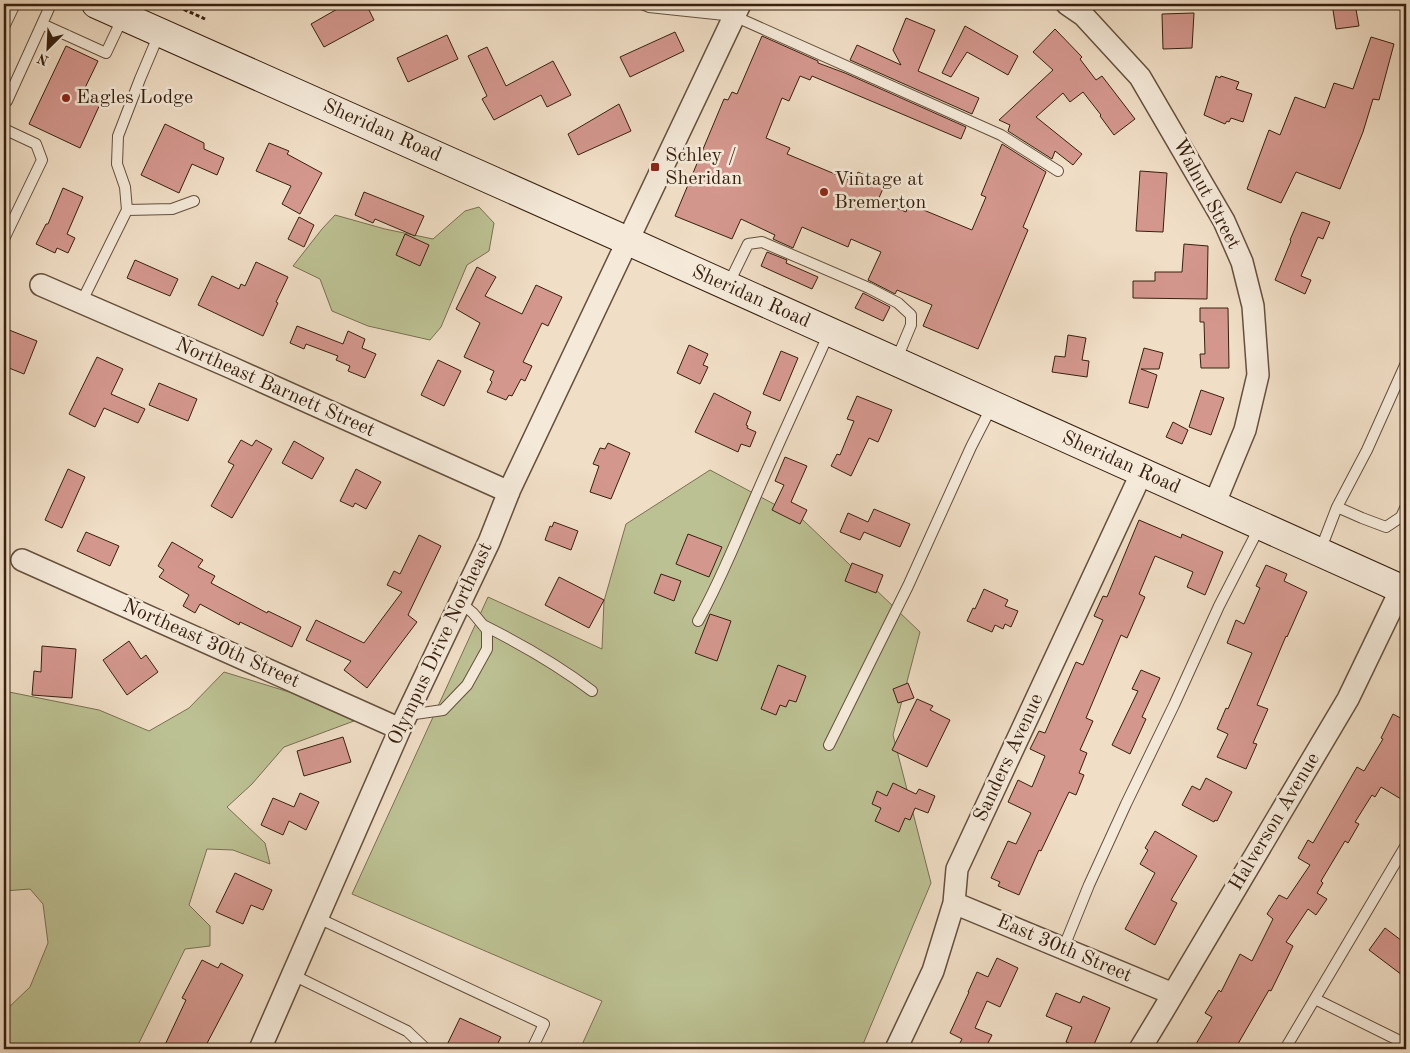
<svg xmlns="http://www.w3.org/2000/svg" width="1410" height="1053" font-family="'Old Standard TT',serif">
	<style>
		.green { fill: #bcc193; stroke: #7a7051 }
		.building { fill: #d4978e; stroke: #37200f }
		.lines { fill: none; stroke-linecap: round; stroke-linejoin: round }
		.lane-casing { stroke: #65503d; stroke-width: 12 }
		.street-casing { stroke: #65503d; stroke-width: 24 }
		.secondary-casing { stroke: #37200f; stroke-width: 30 }
		.path { stroke: #37200f; stroke-width: 3; stroke-dasharray: 4 2.5; stroke-linecap: butt }
		.lane { stroke: #f5eada; stroke-width: 10 }
		.street { stroke: #f5eada; stroke-width: 21 }
		.secondary { stroke: #f5eada; stroke-width: 28 }
		.poi-dot { fill: #8f2418; stroke: #f5eada; stroke-width: 2 }
		.labels { text-anchor: middle; dominant-baseline: central; stroke-width: 5; stroke-linejoin: round; paint-order: stroke }
		.poi-label { font-size: 20px; fill: #37200f; stroke: #f5eada; text-anchor: start }
		.street-label { font-size: 20px; fill: #37200f; stroke: #f5eada }
	</style>
	<rect width="100%" height="100%" fill="#f0dec6"/>
	<filter id="stains"><feTurbulence type="fractalNoise" baseFrequency=".004" numOctaves="4"/><feColorMatrix values="0 0 0 0 .2 0 0 0 0 .09 0 0 0 0 .02 0 0 0 .5 -.17"/></filter>
	<radialGradient id="worn" r=".72"><stop offset=".6" stop-color="#630" stop-opacity="0"/><stop offset="1" stop-color="#630" stop-opacity=".3"/></radialGradient>
	<path class="green" d="M479,207L494,223L489,251L467,265L441,327L430,340L368,326L332,311L320,279L293,266L322,229L335,215L385,229L433,239L465,211Z
		M710,470L802,519L920,632L893,735L931,883L861,1049H580L602,1001L352,894L488,597L602,649L604,601L626,524Z
		M224,672L289,692L354,721L284,747L252,784L227,807L265,843L270,864L233,850L207,849L189,905L210,926V946L185,949L136,1049H4V1014L6,1010L30,987L48,943L43,904L30,889L4,891V691L99,710L149,731L189,708Z"/>
	<path class="building" d="M346,4H366L374,20L324,47L311,24Z
		M1332,4H1355L1359,26L1336,29Z
		M1194,13L1192,48L1163,49L1162,14Z
		M906,18L935,30L918,71L979,98L972,114L850,60L857,45L901,65L893,50Z
		M965,26L1018,56L1008,75L967,52L951,77L942,73Z
		M1055,29L1082,57L1080,59L1096,80L1102,76L1135,119L1114,135L1100,116L1101,115L1083,92L1070,102L1063,93L1036,117L1082,154L1073,165L1055,151L1052,159L1008,131L1010,125L999,120L1053,70L1033,52Z
		M675,32L684,51L630,77L620,57Z
		M447,35L458,59L408,82L397,58Z
		M762,36L818,61V63L845,73L966,127L961,139L812,76L810,80L800,76L789,101L782,98L766,138L790,148L787,154L854,182L858,172L885,184L878,200L906,212L909,204L972,230L986,197L981,195L1002,144L1046,172L1023,227L1028,230L978,349L923,326L932,305L897,290L895,294L868,280L881,252L851,239L848,247L802,227L793,248L773,239L775,235L741,219L732,239L675,216L724,99L728,100L732,92L737,94Z
		M1371,37L1394,44L1379,100L1373,99L1363,132L1340,189L1296,172L1281,203L1247,189L1269,130L1280,135L1295,97L1325,108L1334,83L1353,89Z
		M66,46L98,61L82,94L101,102L80,148L29,124Z
		M487,47L506,86L553,61L571,95L547,107L541,95L494,120L482,99L487,96L468,56Z
		M1216,76L1220,78L1221,76L1239,82L1236,89L1252,94L1243,122L1231,118L1229,122L1227,121L1225,124L1204,115Z
		M619,104L631,131L578,155L568,134Z
		M165,124L204,143V149L224,158L217,175L192,164L179,193L141,175Z
		M269,143L289,151L287,154L322,173L300,214L282,204L291,186L256,171Z
		M1140,171L1167,173L1163,232L1136,231Z
		M63,188L83,197L67,234L75,238L68,253L57,248L55,253L36,244L46,224H48Z
		M364,192L424,216L415,236L375,219L373,223L355,215Z
		M1302,212L1330,222L1323,239L1318,237L1301,276L1311,280L1305,294L1275,280L1291,241L1290,240Z
		M299,217L314,225L304,247L288,239Z
		M405,234L429,245L420,266L396,255Z
		M1184,244L1208,246L1207,299L1133,298V281H1155V272H1182Z
		M767,252L787,260L786,263L818,277L812,289L761,266Z
		M135,260L178,279L170,296L127,278Z
		M256,262L288,277L276,302L278,303L263,336L198,305L212,276L239,289L241,284L245,286Z
		M477,267L496,277L485,296L522,314L536,285L562,297L548,326L542,323L523,362L532,366L525,381L521,379L512,396L509,395L506,400L487,392L492,382L490,380L494,371L464,357L480,323L456,309Z
		M863,293L890,307L883,321L855,308Z
		M1200,308H1228L1229,368H1201L1200,354H1205L1204,322H1200Z
		M297,326L343,344L348,331L365,339L362,348L376,354L365,378L348,371L350,366L336,360L338,356L306,344L304,349L290,343Z
		M4,328L37,341L24,374L4,366Z
		M1068,335L1086,338L1082,360L1089,361L1087,377L1052,372L1055,356L1065,357Z
		M689,345L708,354L703,365L708,367L700,384L677,373Z
		M1144,348L1163,353L1159,369H1141L1157,375L1148,408L1129,403Z
		M781,351L798,358L780,401L763,394Z
		M97,357L123,369L111,394L145,409L138,423L104,408L95,427L69,414Z
		M438,360L461,371L444,406L421,395Z
		M159,383L197,399L188,421L149,405Z
		M1201,390L1224,398L1211,435L1189,427Z
		M714,393L751,412L746,425L748,426L747,428L756,432L750,447L741,444L738,452L695,432Z
		M857,396L892,410L878,442L869,438L851,476L831,466L837,454L840,455L854,421L847,419Z
		M1173,422L1188,430L1182,444L1166,437Z
		M241,440L252,446L256,440L272,449L232,518L211,506L234,465L228,462Z
		M294,441L324,458L312,479L282,463Z
		M608,443L630,453L611,499L590,492L599,466L593,464L600,448L605,449Z
		M785,457L807,466L791,502L807,510L800,524L772,510L784,485L775,481Z
		M68,469L85,477L62,528L45,520Z
		M356,469L381,482L366,509L355,503L353,507L340,501Z
		M874,509L910,524L900,547L864,532L860,540L840,532L848,513L868,522Z
		M1139,520L1181,538L1182,534L1223,552L1205,595L1187,587L1193,572L1155,556L1139,594L1145,597L1127,638L1121,635L1086,718L1093,721L1080,750L1087,753L1079,773L1084,775L1076,795L1069,792L1041,851L1039,850L1019,895L998,886L1000,882L991,878L1008,841L1016,844L1031,813L1008,802L1018,780L1032,787L1045,756L1030,749L1039,731L1045,733L1076,662L1083,665L1103,620L1094,616L1103,596L1107,597Z
		M554,522L578,531L571,550L545,540L550,526L552,527Z
		M86,532L119,546L110,566L77,551Z
		M688,534L722,547L709,577L676,564Z
		M419,535L441,546L408,615L417,622L367,688L344,670L351,661L306,640L316,620L364,643L402,592L387,585L394,571L400,574Z
		M172,542L203,560L198,567L215,576L211,583L267,613L268,611L301,627L292,647L240,622L239,625L200,604L195,613L183,606L189,595L159,577L164,570L158,566Z
		M852,563L883,575L876,593L845,581Z
		M1266,565L1287,574L1284,581L1307,592L1287,637L1286,636L1257,705L1268,709L1253,743L1257,744L1246,769L1217,757L1228,734L1217,729L1226,708L1228,709L1252,653L1227,643L1236,620L1244,624L1260,588L1256,586Z
		M661,574L681,581L674,601L654,593Z
		M559,577L604,600L589,628L545,605Z
		M984,589L1008,600L1005,606L1018,611L1011,627L1005,624L1003,629L995,625L992,632L967,621L973,608L975,609Z
		M710,614L731,621L717,661L695,653Z
		M129,641L141,659L146,655L158,672L127,695L103,660Z
		M42,646L76,649L72,698L32,695L34,671L41,672Z
		M778,665L806,676L796,702L789,700L786,707L780,705L776,715L761,709Z
		M1141,670L1160,678L1142,717L1146,719L1130,754L1112,745L1138,691L1132,689Z
		M908,683L914,698L898,703L893,689Z
		M917,699L933,706L930,710L950,720L927,767L892,750Z
		M1393,714L1406,721V802L1381,787L1375,797L1372,795L1355,822L1359,824L1348,843L1345,841L1321,881L1323,883L1317,893L1327,899L1316,915L1308,909L1286,942L1293,946L1271,991L1269,990L1235,1049H1193L1212,1017L1205,1013L1219,990L1221,992L1240,954L1252,961L1273,919L1267,914L1279,895L1287,899L1310,865L1298,858L1308,840L1313,843L1357,767L1364,771L1383,739L1381,738Z
		M343,737L351,762L304,776L297,751Z
		M1206,778L1232,792L1217,821L1215,820L1214,822L1182,805L1192,786L1200,790Z
		M893,783L916,794L919,789L935,796L928,813L915,808L910,820L905,818L899,832L875,821L881,808L872,804L877,791L887,796Z
		M300,793L319,802L306,830L289,821L283,835L261,825L273,798L294,807Z
		M1155,831L1197,856L1171,900L1177,903L1155,945L1125,929L1155,873L1140,864L1148,850L1145,848Z
		M235,873L272,890L263,910L251,905L243,924L216,912Z
		M1385,928L1406,944V978L1369,950Z
		M997,958L1018,968L1000,1007L987,1001L975,1028L992,1035L985,1049H957L962,1039L950,1033L969,992H968L977,972L988,977Z
		M202,960L218,968L221,963L243,975L204,1049H163L186,1000L182,998Z
		M1056,993L1080,1003L1083,996L1110,1008L1092,1049H1083L1066,1042L1072,1027L1046,1016Z
		M460,1018L501,1037L495,1049H445Z"/>
	<g class="lines">
		<g class="lane-casing">
			<path id="lane" d="M642,4L649,7L734,16L1001,135L1058,171
				M42,24L106,53L123,17
				M4,27L15,4
				M7,101L51,4
				M4,129L36,144L42,160L4,239
				M127,210L172,209L194,201
				M728,285L748,244L762,242L869,288L898,303L911,315V325L896,361
				M81,303L127,210L125,187L117,164L118,136L140,79L159,34
				M1337,507L1362,518L1386,527L1401,517L1406,506
				M1320,551L1337,507L1367,450L1406,363
				M698,621C720,582 736,541 754,500C778,444 804,389 829,333
				M483,625C521,644 558,665 592,691
				M408,715L443,710L467,685L487,649V630L473,613L460,602
				M829,745L908,586L971,447L992,406
				M318,918L544,1024L532,1049
				M1063,949L1089,885L1126,804L1174,705L1219,606L1260,526
				M293,975L407,1031L424,1047V1049
				M1315,999L1406,1044
				M1285,1049L1406,845"/>
		</g>
		<g class="street-casing">
			<path id="street" d="M1067,4L1083,15L1140,77L1224,221L1242,262L1253,306L1258,375L1245,430L1214,505
				M41,285L230,367L509,492
				M22,560L400,729
				M954,903L1173,994
				M260,1049L400,729L489,542L510,489L740,4
				M896,1049L933,971L954,903L957,869L1142,472
				M1140,1049L1163,1011L1348,699L1401,589"/>
		</g>
		<g class="secondary-casing">
			<path id="secondary" d="M96,4L628,241L1406,591"/>
		</g>
		<path class="path" d="M172,4L205,19"/>
		<use href="#lane" class="lane"/>
		<use href="#street" class="street"/>
		<use href="#secondary" class="secondary"/>
	</g>
	<g class="poi-dot">
		<circle cx="66" cy="98" r="5"/>
		<rect x="650" y="162" width="10" height="10" rx="2.5"/>
		<circle cx="824" cy="192" r="5"/>
	</g>
	<g class="labels">
		<g class="poi-label">
			<text x="76" y="98">Eagles Lodge</text>
			<text x="665" y="156">Schley /<tspan x="665" dy="23">Sheridan</tspan></text>
			<text x="834" y="180">Vintage at<tspan x="834" dy="23">Bremerton</tspan></text>
		</g>
		<g class="street-label">
			<text transform="translate(382 131) rotate(24)">Sheridan Road</text>
			<text transform="translate(1206 194) rotate(62)">Walnut Street</text>
			<text transform="translate(751 297) rotate(24)">Sheridan Road</text>
			<text transform="translate(275 388) rotate(24)">Northeast Barnett Street</text>
			<text transform="translate(1121 463) rotate(24)">Sheridan Road</text>
			<text transform="translate(211 644) rotate(24)">Northeast 30th Street</text>
			<text transform="translate(441 644) rotate(-65)">Olympus Drive Northeast</text>
			<text transform="translate(1009 758) rotate(-65)">Sanders Avenue</text>
			<text transform="translate(1275 822) rotate(-59)">Halverson Avenue</text>
			<text transform="translate(1064 949) rotate(23)">East 30th Street</text>
		</g>
	</g>
	<rect width="1410" height="1053" fill="none" stroke="#f0dec6" stroke-width="20"/>
	<rect x="5" y="5" width="1400" height="1043" fill="none" stroke="#37200f" stroke-width="2.5"/>
	<rect x="10" y="10" width="1390" height="1033" fill="none" stroke="#37200f"/>
	<g transform="translate(48 48) rotate(204)" stroke="#f5eada" stroke-width="4" paint-order="stroke">
	<path d="M0-4L9 19L0 12L-9 19Z" fill="#37200f"/>
	<text y="-8" font-size="14" font-weight="bold" text-anchor="middle" fill="#37200f">N</text>
	</g>
	<rect width="100%" height="100%" filter="url(#stains)"/>
	<rect width="100%" height="100%" fill="url(#worn)"/>
</svg>
